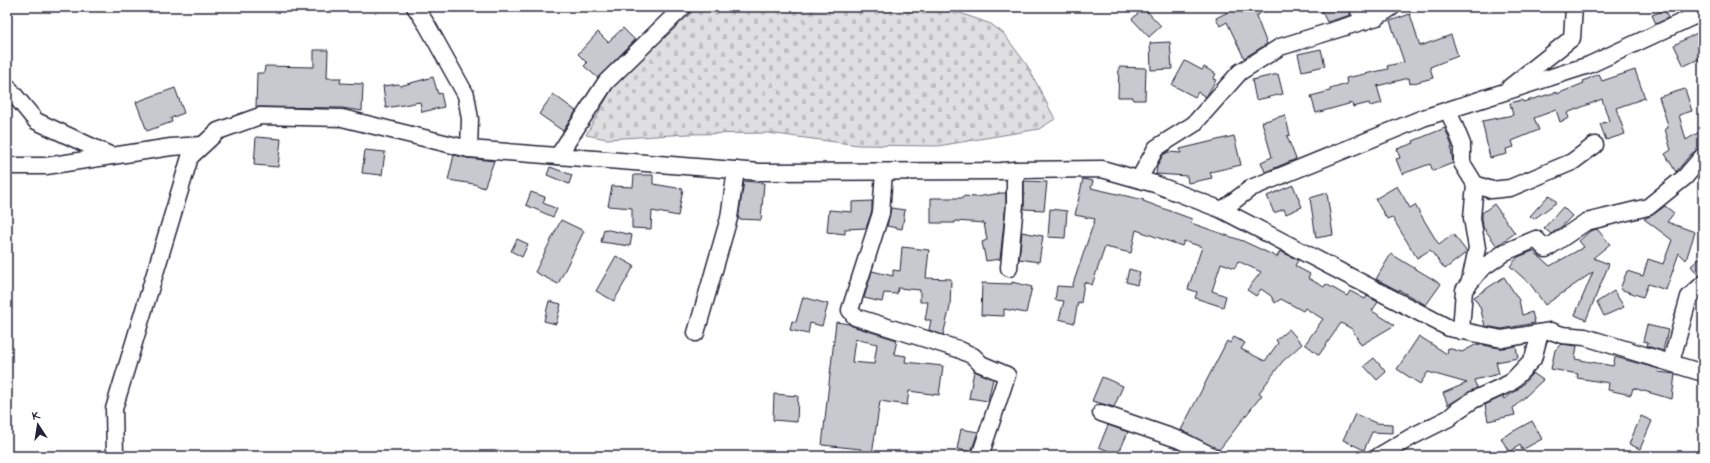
<svg xmlns="http://www.w3.org/2000/svg" width="1710" height="463" font-family="Mynerve,sans-serif">
	<style>
		.cemetery { fill: url(#cemetery-stones); stroke: #80808e }
		.building { fill: #c8c8cf; stroke: #22223b; fill-rule: evenodd }
		.lines { fill: none; stroke-linecap: round; stroke-linejoin: round }
		.minor-casing { stroke: #22223b; stroke-width: 19 }
		.minor { stroke: #fff; stroke-width: 16 }
	</style>
	<defs>
		<pattern id="cemetery-stones" width="16" height="16" patternUnits="userSpaceOnUse"><rect width="16" height="16" fill="#dfdfe2"/><path d="M2 7V4a2 2 0 0 1 4 0v3zM10 15v-3a2 2 0 0 1 4 0v3z" fill="#bfbfc3"/></pattern>
	</defs>
	<rect width="100%" height="100%" fill="#fff"/>
	<filter id="ink" filterUnits="userSpaceOnUse"><feTurbulence type="fractalNoise" baseFrequency=".025" numOctaves="2"/><feDisplacementMap in="SourceGraphic" scale="8" xChannelSelector="R" yChannelSelector="G"/><feConvolveMatrix kernelMatrix="1 2 1 2 8 2 1 2 1" color-interpolation-filters="sRGB"/></filter>
	<g filter="url(#ink)">
		<path class="cemetery" d="M698,7h245l48,17 12,9 24,32 28,54 -16,10 -101,17 -80,-1 -90,-12 -80,1 -81,5 -21,-4 31,-55z"/>
		<g class="building">
			<path d="M1238,7h32l-14,9 11,28 -23,14 -17,-36 -7,4 -4,-8z"/>
			<path d="M1328,7h20l3,8 -24,7 -6,-12z"/>
			<path d="M1144,8l17,18 -12,11 -17,-18z"/>
			<path d="M1665,10l3,8 -12,6 -4,-9z"/>
			<path d="M1410,14l10,32 31,-11 7,21 -28,11 3,11 -23,6 -1,-6 -32,8 5,17 -12,3 -1,-3 -16,4 -1,-4 -36,10 -5,-17 19,-5v-2l17,-5 -1,-6 42,-9 -1,-3 17,-4 -14,-41z"/>
			<path d="M623,28l12,12 -37,38 -14,-12 3,-3 -9,-9 20,-22 10,10z"/>
			<path d="M1697,33l6,11v13l-19,9 -10,-21z"/>
			<path d="M1170,42l2,27 -21,1 -1,-27z"/>
			<path d="M1321,49l4,17 -23,5 -4,-17z"/>
			<path d="M314,50h14l-1,28h14l-1,5 23,1 -1,27 -20,-3 -86,-1 1,-34h7l1,-7 49,1z"/>
			<path d="M1185,61l17,9 2,-3 12,7 -3,5 3,1 -10,17 -8,-5 -3,5 -23,-12z"/>
			<path d="M1119,67l27,1 -1,32h-12v-3h-15z"/>
			<path d="M1635,70l10,28 -29,10 9,26 -19,6 -6,-16 9,-3 -7,-22 -35,14 2,5 -9,4 -4,-12 -22,8 5,12 -27,11 2,6 -8,2 1,5 -17,4 -8,-37 31,-6 -3,-12 12,-3 1,2 34,-10v2l27,-11 -1,-2 16,-7 3,7z"/>
			<path d="M1278,74l5,20 -27,6 -4,-20z"/>
			<path d="M433,77l5,17 3,-1 3,14 -22,5 -2,-10 -34,6 -3,-22 16,-2 1,2z"/>
			<path d="M175,88l9,25 -13,5 1,4 -25,9 -11,-29z"/>
			<path d="M1685,89l7,22 -13,4 7,25 13,-8 4,6v8l-12,8 -15,18 -11,-18 6,-4 -6,-21 3,-1 -1,-6 -8,-25z"/>
			<path d="M553,94l23,17 -13,20 -24,-17z"/>
			<path d="M1285,115l5,20 -3,1 9,23 -31,13 -4,-10 11,-5 -10,-35z"/>
			<path d="M1445,128l7,18 -1,3 2,14 -20,8 -3,-7 -28,10 -6,-15 4,-1 -3,-9 17,-6 -1,-2z"/>
			<path d="M1234,136l7,29 -31,7 2,6 -24,5 -1,-7 -31,-2 1,-8 6,-11 5,-3 13,1 -1,-4z"/>
			<path d="M256,137l25,2 -3,28 -24,-2z"/>
			<path d="M365,150l20,2 -3,23 -20,-2z"/>
			<path d="M454,155l14,3 26,3 -10,27 -10,-4 -26,-4z"/>
			<path d="M550,167l22,8 -3,9 -22,-9z"/>
			<path d="M634,175h19v9l30,5 -5,27 -26,-5 -1,18 -19,-1v-20l-24,-2 4,-20 21,1z"/>
			<path d="M1083,179l10,2 -2,7 53,12 -1,1 49,18 -1,4 52,18 34,16 3,-6 18,9 -3,6 15,8 -2,4 16,9 2,-3 21,12 3,-5 15,8 2,-3 11,6 -6,9 23,14 -34,20 -9,-16 -11,-6 -22,32 -14,-11 18,-25 -18,-11 -2,3 -22,-12 -6,4 -4,-7 -10,-7 -5,7 -9,-6 14,-18 -23,-11 -3,7 -14,-5 -9,28 14,5 -3,11 -28,-9 2,-6 -9,-3 14,-42 -18,-6 -2,5 -46,-16 -5,23 -26,-6 -13,38 -8,-3 -3,21 -3,-1 -4,21 -15,-4 5,-18 -9,-1 2,-14 15,1 23,-68 -20,-4z"/>
			<path d="M744,181l20,2 -3,37 -23,-1z"/>
			<path d="M1024,181l23,1 -3,28 -20,-1z"/>
			<path d="M1293,185l9,22 -16,7 -2,-5 -10,4 -7,-17z"/>
			<path d="M1397,186l13,22 5,-3 24,40 14,-11 14,18 -22,17 -15,-19 -13,8 -25,-41 -5,2 -12,-20z"/>
			<path d="M531,192l14,5 -2,6 14,6 -4,8 -27,-12z"/>
			<path d="M1001,193h5v11l-6,55 -14,2 -4,-19 5,-2 -3,-17 -29,-2v2h-24v-25h32v-2l13,1z"/>
			<path d="M1327,193l6,42 -17,3 -6,-40z"/>
			<path d="M1549,195l8,7 -23,17 -4,-3z"/>
			<path d="M872,201v10l-6,17 -21,1v5l-18,-2 2,-22 23,2v-10z"/>
			<path d="M1494,204l21,29 -18,13 -14,-19 -1,-9v-5z"/>
			<path d="M1665,206l9,7 -7,9 28,10 -9,28 -7,-7 -13,37 -18,-6 -5,13 -23,-8 7,-18 16,5 5,-17 15,5 9,-24 -28,-21 10,-5z"/>
			<path d="M1563,207l9,9 -11,11 -10,7 -7,-6z"/>
			<path d="M891,208l14,2 -3,19 -15,-3z"/>
			<path d="M1050,209l17,2 -2,27 -17,-1z"/>
			<path d="M561,220l23,11 -26,53 -23,-12z"/>
			<path d="M604,229l28,6 -2,11 -29,-4z"/>
			<path d="M1597,229l13,15 -17,14 16,6 -23,56 -11,-5 18,-43 -48,33 -14,-20 -21,-19 8,-9 15,-6 17,15 34,-19 -5,-6 11,-10z"/>
			<path d="M1022,232l21,4 -4,26 -20,-3z"/>
			<path d="M517,239l11,5 -6,13 -11,-6z"/>
			<path d="M902,247l27,3 -3,28 25,1 -1,28 -7,28 -14,-5 2,-10h-6l3,-18h-8v-12l-22,-2 -1,6 -13,-1 -2,9 -18,-4 8,-27 21,5v-6l7,1z"/>
			<path d="M1391,254l50,30 -15,21 -27,-15v1l-23,-12z"/>
			<path d="M1703,255v20l-4,1 -8,-10z"/>
			<path d="M616,256l18,10 -20,35 -18,-10z"/>
			<path d="M1129,269l11,3 -3,13 -11,-3z"/>
			<path d="M1504,277l15,23 3,15 10,-3 3,11 -33,6 -17,-3 -5,-19 -6,-10z"/>
			<path d="M1012,282l20,5 -6,26 -22,-4v7l-23,-1 1,-32 30,1z"/>
			<path d="M1614,291l10,16 -20,9 -7,-14z"/>
			<path d="M803,297l25,7 -6,22 -12,-3 -2,11 -18,-4 2,-9 4,1z"/>
			<path d="M549,301l12,3 -5,20 -12,-3z"/>
			<path d="M836,322l13,2 3,2 45,14 -3,14 12,2 -1,6 38,4 -4,29 -30,-4 -2,14 -27,-4 -8,54 -12,-2 1,-4 -39,-4zM855,339l22,5 -3,20 -22,-2z"/>
			<path d="M1647,325l21,5 -5,21 -16,-5 1,-4 -5,-1z"/>
			<path d="M1289,329l13,15 -20,18 -23,31 3,2 -43,55 -38,-20 46,-89 3,2 4,-6 11,6 -4,6 24,12 13,-18 -2,-3z"/>
			<path d="M1419,336l28,18 1,-6 14,4 15,-8 23,4 16,-2 2,12 -22,4 3,12 -25,6 3,8 -29,17 -5,-12 24,-10 -39,-11 -8,12 -23,-15z"/>
			<path d="M1561,344l16,2 -2,13 38,7 2,-9 44,12 -1,3 17,2 -3,25 -39,-11 -2,7 -23,-5 1,-7 -32,-5 1,-4 -27,-5 4,-19z"/>
			<path d="M1374,358l12,14 -9,8 -13,-14z"/>
			<path d="M974,371l19,8 -5,22 -19,-3z"/>
			<path d="M1533,373l10,7 -30,28 2,7 -27,6 -3,-16 18,-9 1,3 13,-9z"/>
			<path d="M1102,377l21,9 -9,21 -22,-6z"/>
			<path d="M774,394l24,2 -1,26 -24,-2z"/>
			<path d="M1355,414l21,9 16,1v9l-20,-1 -8,18 -21,-10z"/>
			<path d="M1641,416l11,5 -12,28 -11,-5z"/>
			<path d="M1532,421l10,18 -20,11 -2,-5 -11,7 -8,-14z"/>
			<path d="M1108,425l20,7 -10,23 -19,-8z"/>
			<path d="M961,429l17,3 -7,20 -14,-3z"/>
		</g>
		<g class="lines">
			<defs>
				<g id="minor">
					<path d="M415,7l12,18 39,70 4,24 -1,30"/>
					<path d="M1357,7l8,14"/>
					<path d="M7,86l29,35 76,35"/>
					<path d="M1510,87l62,-49 2,-31"/>
					<path d="M1448,110l14,34v19l13,21 16,6 19,-2 62,-26 23,-17"/>
					<path d="M558,156l48,-74 77,-75"/>
					<path d="M7,166h39l125,-19 31,-2"/>
					<path d="M884,172l-3,41 -31,97 5,7 10,3 93,29 15,7 8,8 26,11 -27,81"/>
					<path d="M1139,179l17,-31 38,-24 46,-52 40,-25 97,-30 15,-10"/>
					<path d="M1222,210l29,-22 172,-70 166,-53 114,-53"/>
					<path d="M1009,268l6,-64v-34"/>
					<path d="M1470,281l7,-33 -5,-30 3,-34"/>
					<path d="M1461,331l3,-41 17,-21 24,-17 31,-13 10,10 40,-27 62,-15 37,-30 18,-21"/>
					<path d="M696,333l33,-115 7,-48"/>
					<path d="M1671,362l18,-65 14,-13"/>
					<path d="M1101,413l79,27 32,16"/>
					<path d="M115,456l-1,-47 76,-252 28,-26 42,-15 82,2 127,31 291,23 241,-1 14,-1 87,-1 53,15 67,26 227,118 53,11 49,-8 11,4 23,2 118,36"/>
					<path d="M1379,456l34,-20 36,-18 9,-8 15,-10 37,-17 23,-24 7,-26"/>
				</g>
			</defs>
			<use href="#minor" class="minor-casing"/>
			<use href="#minor" class="minor"/>
		</g>
	</g>
	<rect width="1710" height="463" fill="none" stroke="#fff" stroke-width="24"/>
	<rect x="12" y="12" width="1686" height="439" fill="none" stroke="#22223b" stroke-width="1.5" filter="url(#ink)"/>
	<g transform="translate(38 425) rotate(348)" stroke="#ffffff" stroke-width="3" paint-order="stroke">
	<path d="M0-3L7 15L0 10L-7 15Z" fill="#22223b"/>
	<text y="-6" font-size="11" font-weight="bold" text-anchor="middle" fill="#22223b">K</text>
	</g>
</svg>
